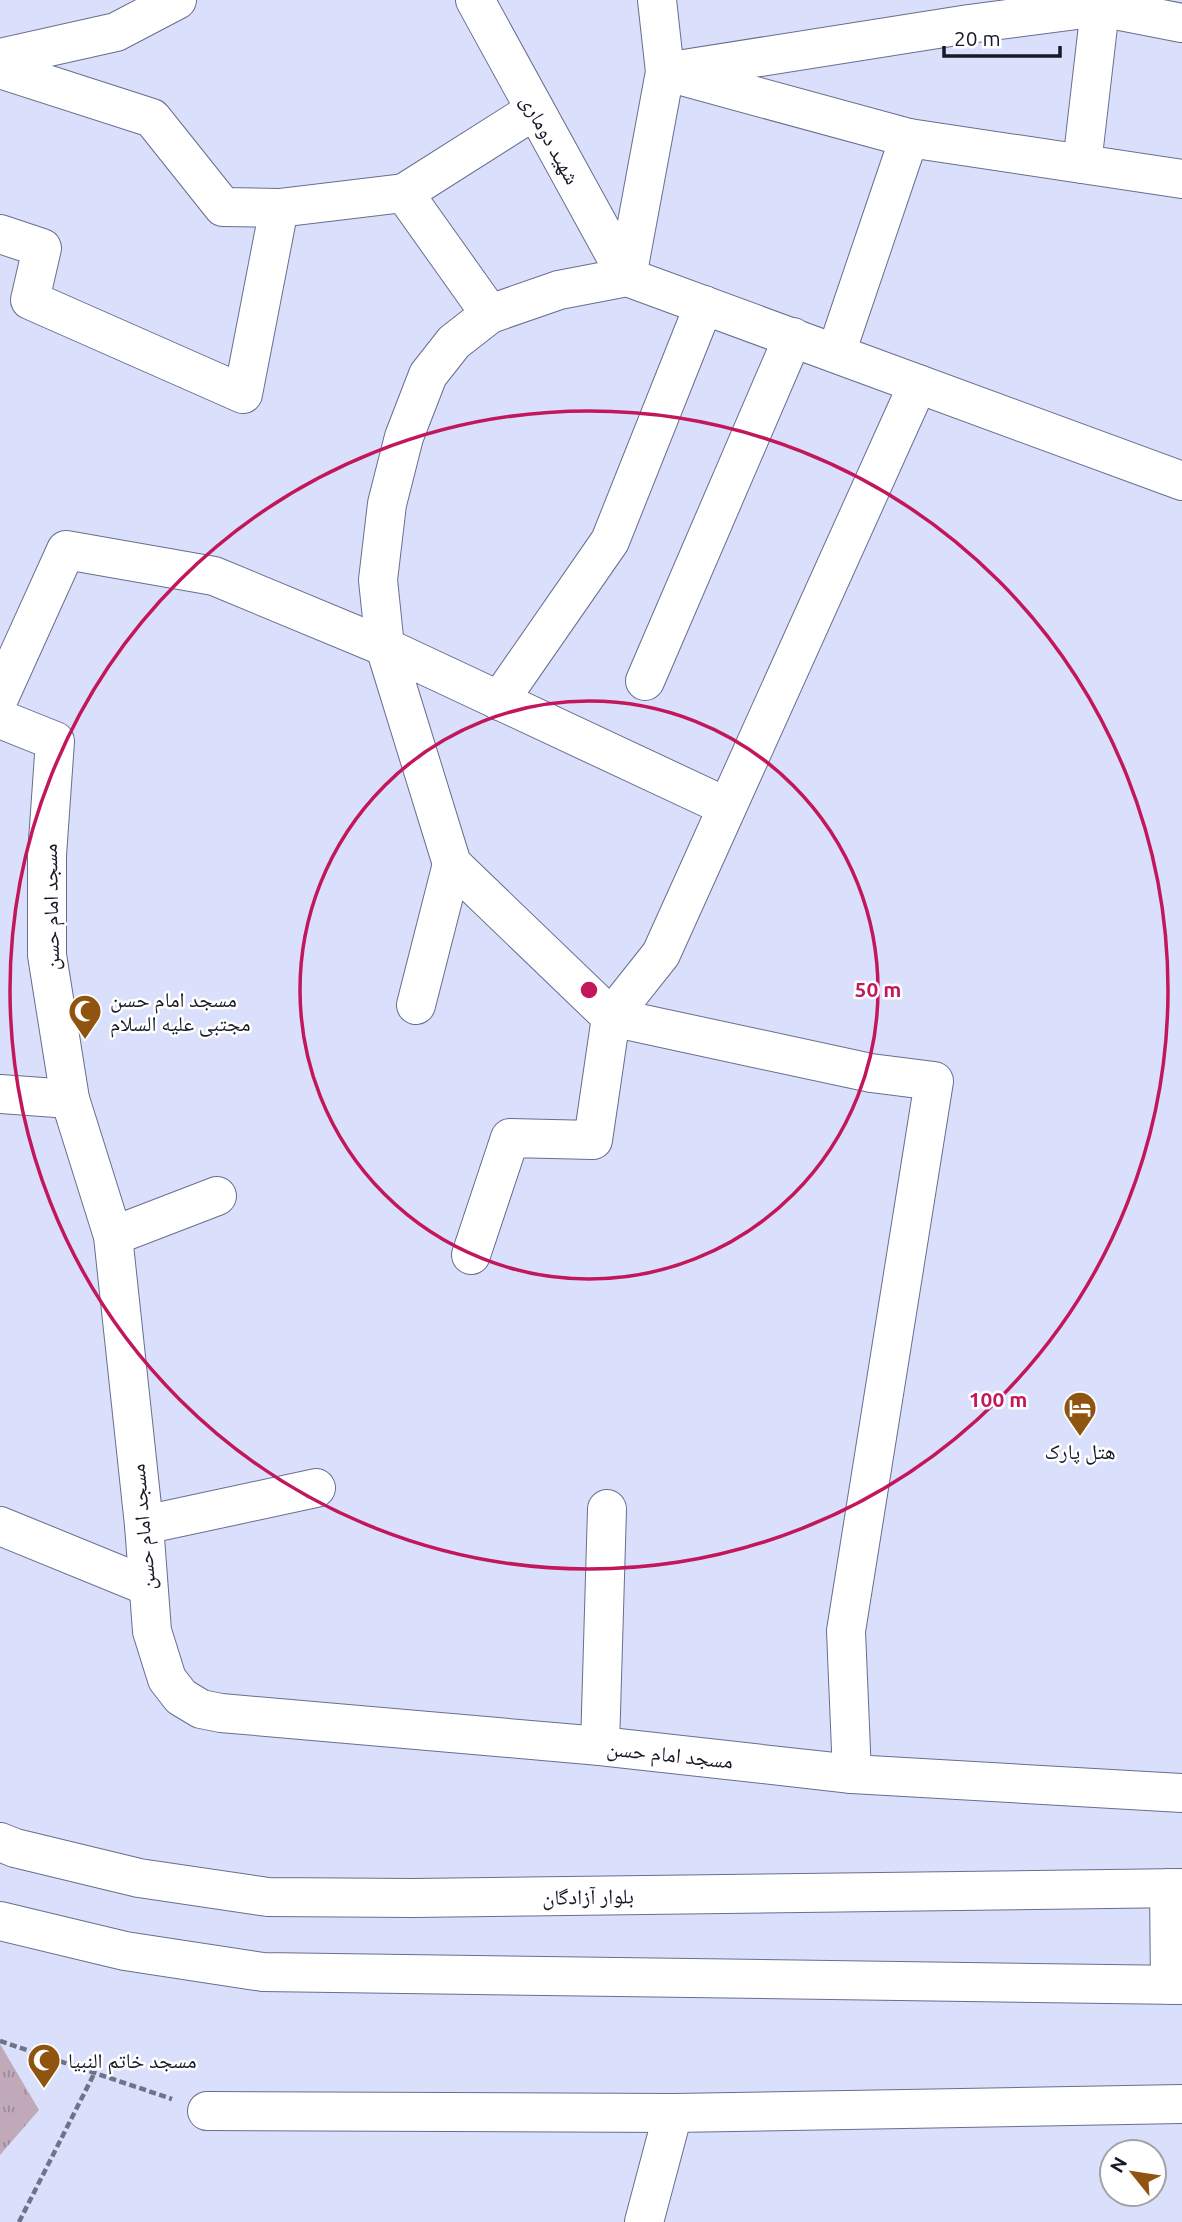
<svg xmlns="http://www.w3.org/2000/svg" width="1182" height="2222" font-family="Ubuntu,'Noto Naskh Arabic',sans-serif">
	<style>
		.park { fill: url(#park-tufts) }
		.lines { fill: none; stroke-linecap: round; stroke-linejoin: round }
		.minor-casing { stroke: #686e8e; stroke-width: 40 }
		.major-casing { stroke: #686e8e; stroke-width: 40 }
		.path { stroke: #6f7387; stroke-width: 4.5; stroke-dasharray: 7 3.5; stroke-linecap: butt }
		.minor { stroke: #fff; stroke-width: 38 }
		.major { stroke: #fff; stroke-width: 38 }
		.ring { fill: none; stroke: #c2185b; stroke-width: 3.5 }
		.labels { text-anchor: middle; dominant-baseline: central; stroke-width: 5; stroke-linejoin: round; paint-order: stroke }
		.street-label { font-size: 21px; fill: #171926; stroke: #fff }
		.poi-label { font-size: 21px; fill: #171926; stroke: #fff; text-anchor: start }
		.centre { fill: #c2185b; stroke: #fff; stroke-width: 3.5 }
		.ring-label { font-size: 21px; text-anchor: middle; font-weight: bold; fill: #c2185b; stroke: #fff; stroke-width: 5; stroke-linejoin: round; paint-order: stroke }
	</style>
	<defs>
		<pattern id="park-tufts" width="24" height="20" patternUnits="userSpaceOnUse" patternTransform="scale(1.75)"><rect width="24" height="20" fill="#c0aaba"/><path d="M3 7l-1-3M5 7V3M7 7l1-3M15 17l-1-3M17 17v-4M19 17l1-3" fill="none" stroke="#9b8a97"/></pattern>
	</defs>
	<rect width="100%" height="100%" fill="#dadffc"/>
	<path class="park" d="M0,2044l39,66 -39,45z"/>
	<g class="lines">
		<defs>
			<g id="minor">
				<path d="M475,0l152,277"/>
				<path d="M0,58l116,-26 61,-32"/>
				<path d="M0,69l152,49 71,89 56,1 125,-15"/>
				<path d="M665,72l304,-48 131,-17 82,16"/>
				<path d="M678,75l231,63"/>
				<path d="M1082,164l19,-164"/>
				<path d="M0,234l42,14 -12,52 213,94 36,-186"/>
				<path d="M627,277l38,-205 -8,-72"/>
				<path d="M490,314l-86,-121 131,-83"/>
				<path d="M836,353l73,-215 273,41"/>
				<path d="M1182,481l-555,-204 -68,13 -69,24 -36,28 -26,33 -24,62 -17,67 -9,76 7,67 67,217 159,153 260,56 63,8 -88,550 6,143 330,19"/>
				<path d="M645,681l148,-344"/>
				<path d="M0,696l66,-146 148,26 171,71 342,160"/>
				<path d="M499,701l111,-160 94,-236"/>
				<path d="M0,719l55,22 -8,114v100l23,144 43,137 31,289 8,106 15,48 14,18 20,12 20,4 379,33 252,28"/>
				<path d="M416,1005l36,-141"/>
				<path d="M0,1094l70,5"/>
				<path d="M113,1236l104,-40"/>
				<path d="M471,1255l39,-117 83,2 18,-123 50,-63 257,-570"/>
				<path d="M144,1525l172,-37"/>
				<path d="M0,1526l147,60"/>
				<path d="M600,1746l7,-237"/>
				<path d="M207,2111l466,2 509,-9"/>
				<path d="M644,2222l29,-109"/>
			</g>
			<g id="major">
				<path d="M0,1842l15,6 124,30 129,19 145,1 769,-10"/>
				<path d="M1169,1888l1,97"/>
				<path d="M0,1921l125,30 138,21 919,13"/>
			</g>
		</defs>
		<use href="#minor" class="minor-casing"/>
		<use href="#major" class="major-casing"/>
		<g class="path">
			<path d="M0,2041l172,58"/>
			<path d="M19,2222l76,-150"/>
		</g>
		<use href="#minor" class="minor"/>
		<use href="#major" class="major"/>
	</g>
	<g class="ring">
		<circle cx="589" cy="990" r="289"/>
		<circle cx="589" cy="990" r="579"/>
	</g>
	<defs>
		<symbol id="mosque-pin" viewBox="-11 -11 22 30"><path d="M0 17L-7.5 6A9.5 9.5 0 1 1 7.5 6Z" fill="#8f5510" stroke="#fff"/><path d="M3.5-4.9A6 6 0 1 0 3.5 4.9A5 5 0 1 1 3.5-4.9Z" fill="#fff"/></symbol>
		<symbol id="hotel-pin" viewBox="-11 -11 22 30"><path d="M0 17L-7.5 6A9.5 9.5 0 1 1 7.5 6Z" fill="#8f5510" stroke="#fff"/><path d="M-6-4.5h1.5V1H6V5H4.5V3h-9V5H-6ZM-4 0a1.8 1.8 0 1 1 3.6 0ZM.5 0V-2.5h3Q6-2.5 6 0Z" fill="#fff"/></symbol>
	</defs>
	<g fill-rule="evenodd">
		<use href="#mosque-pin" x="66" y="992" width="38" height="52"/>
		<use href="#hotel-pin" x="1061" y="1389" width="38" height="52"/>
		<use href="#mosque-pin" x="25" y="2041" width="38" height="52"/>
	</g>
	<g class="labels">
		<g class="street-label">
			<text transform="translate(551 139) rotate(61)">شهید دوماری</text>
			<text transform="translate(50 907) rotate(-91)">مسجد امام حسن</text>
			<text transform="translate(142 1527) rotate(-95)">مسجد امام حسن</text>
			<text transform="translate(670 1754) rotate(6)">مسجد امام حسن</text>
			<text transform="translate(588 1896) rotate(-1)">بلوار آزادگان</text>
		</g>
		<g class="poi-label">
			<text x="110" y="999">مسجد امام حسن<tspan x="110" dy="24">مجتبی علیه السلام</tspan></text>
			<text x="1080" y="1451" text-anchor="middle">هتل پارک</text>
			<text x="68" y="2060">مسجد خاتم النبیا</text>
		</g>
	</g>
	<circle cx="589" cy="990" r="10" class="centre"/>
	<g class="ring-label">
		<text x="878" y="997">50 m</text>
		<text x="998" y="1407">100 m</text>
	</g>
	<g transform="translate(1133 2173) rotate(300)"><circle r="33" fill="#ffffff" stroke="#a2a3a8" stroke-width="2"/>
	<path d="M0-5L12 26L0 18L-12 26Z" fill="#8f5510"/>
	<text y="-10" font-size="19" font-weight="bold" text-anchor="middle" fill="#171926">N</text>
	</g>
	<path d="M944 46v10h116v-10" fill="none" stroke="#171926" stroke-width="3.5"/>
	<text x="954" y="46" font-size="21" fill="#171926" stroke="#ffffff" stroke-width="5" paint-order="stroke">20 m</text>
</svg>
